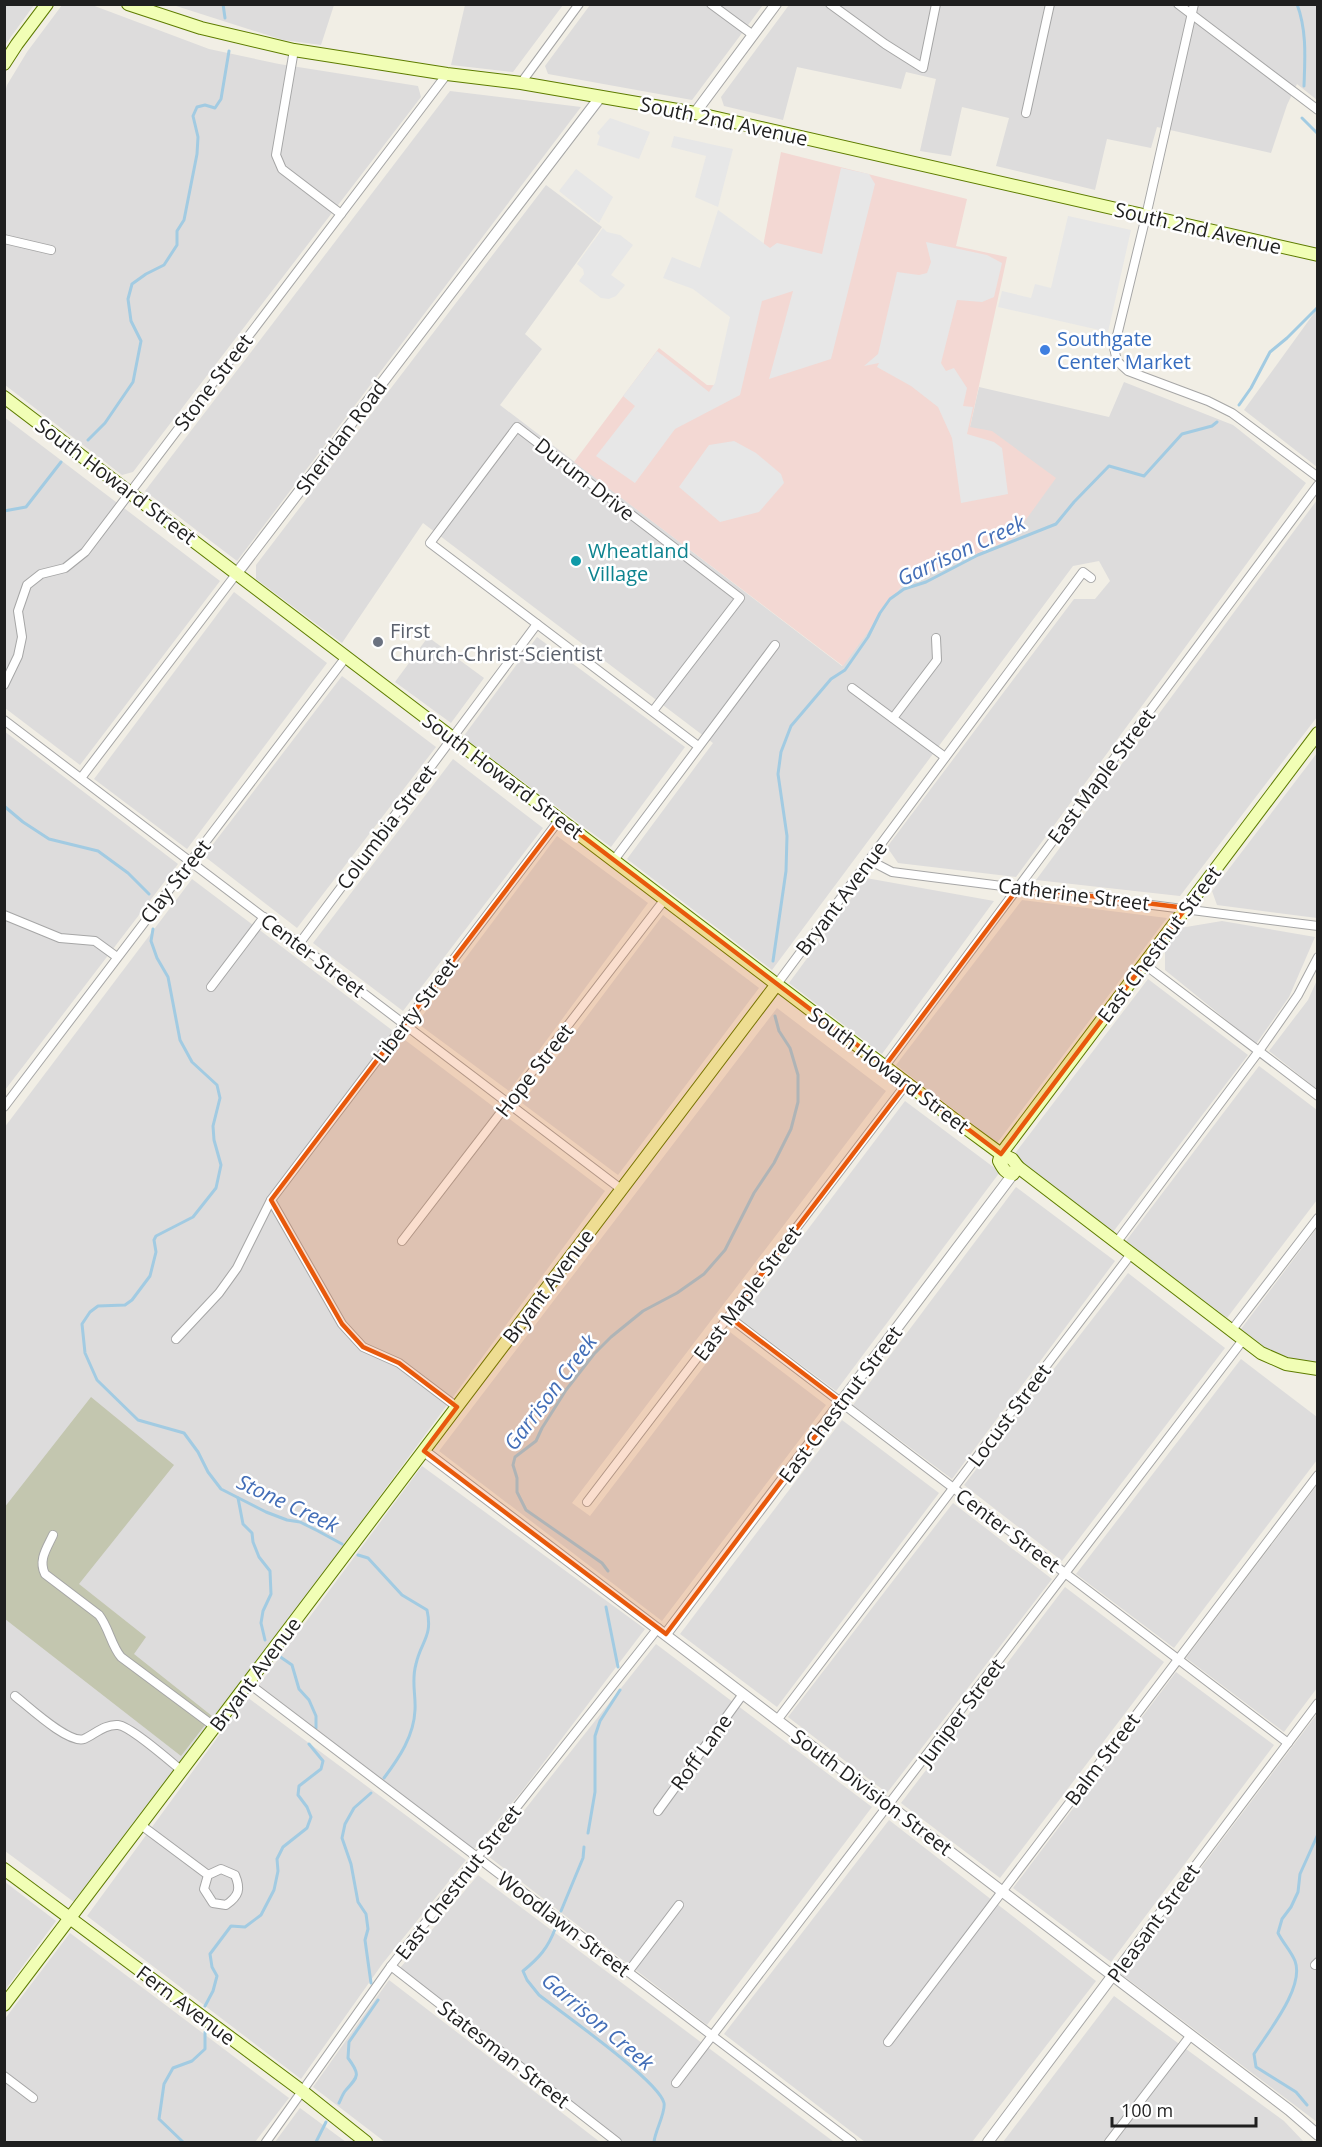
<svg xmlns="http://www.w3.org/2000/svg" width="1322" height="2147" font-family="'Open Sans',sans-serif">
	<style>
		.residential { fill: #dddcdc }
		.commercial { fill: #f3d8d3 }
		.construction { fill: #c3c6af }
		.parking { fill: #e7e7e7 }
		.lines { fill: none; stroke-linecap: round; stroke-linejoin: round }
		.stream { stroke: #a2cbe2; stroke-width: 3 }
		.minor-casing { stroke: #a6a6a6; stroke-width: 10 }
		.tertiary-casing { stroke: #a6a6a6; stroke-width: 12 }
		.secondary-casing { stroke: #5e7c00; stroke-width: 14 }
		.minor { stroke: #fff; stroke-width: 8 }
		.tertiary { stroke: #fff; stroke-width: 10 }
		.secondary { stroke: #f1feb5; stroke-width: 12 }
		.marked { fill: #e8590c; fill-opacity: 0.2; stroke: #e8590c; stroke-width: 4.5; stroke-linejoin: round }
		.shop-dot { fill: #3f7fe0; stroke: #fff; stroke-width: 2 }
		.culture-dot { fill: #0f9aa8; stroke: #fff; stroke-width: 2 }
		.worship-dot { fill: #6b7280; stroke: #fff; stroke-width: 2 }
		.labels { text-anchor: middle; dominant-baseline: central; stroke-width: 5; stroke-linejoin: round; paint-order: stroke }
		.street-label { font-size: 20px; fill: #1f1f1f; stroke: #fff }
		.shop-label { font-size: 20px; fill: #366cbe; stroke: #fff; text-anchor: start }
		.culture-label { font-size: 20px; fill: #0d838f; stroke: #fff; text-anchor: start }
		.worship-label { font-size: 20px; fill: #5b616d; stroke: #fff; text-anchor: start }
		.water-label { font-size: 21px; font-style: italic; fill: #436eb7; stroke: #fff }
	</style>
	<rect width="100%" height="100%" fill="#f1eee5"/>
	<g class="residential">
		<path d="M5,4l29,1 -29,40 -1,-40z"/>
		<path d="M62,5h30l117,44 70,15 139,22 3,11 -288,375 -11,3 -117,-90v-292l2,-8 20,-33z"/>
		<path d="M173,5h161l-13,40 -38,-5z"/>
		<path d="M465,5v-1l98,1 -50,67 -62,-7z"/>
		<path d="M590,5h173l-71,95 -144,-26 -3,-8z"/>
		<path d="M789,5h528v95l-20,-16 -10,21 -16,48 -114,-26 -6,21 -44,-9 -12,51 -99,-24 13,-48 -47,-11 -11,49 -31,-5 16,-72 -30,-7 -5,17 -104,-22 -14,53 -59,-14 -3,-9z"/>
		<path d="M450,91l131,16 -344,454 -92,-70z"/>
		<path d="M546,185l56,42 -77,107 17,15 -42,56 342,261 61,-82 109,-45 -42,-112 9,-40 130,30 15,-35 109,43 73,58 -290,394 -118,-14 -11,-16 187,-248h21l15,-18 -11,-20 -26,5 -301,404 -145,-111 86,-116 -290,-220 -81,120 -86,-64v-14z"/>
		<path d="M1317,309v158l-73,-57z"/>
		<path d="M4,417l216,164 -140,184 -75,-57z"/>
		<path d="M1317,500v217l-137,179 -144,-16z"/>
		<path d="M234,592l93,71 -140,186 -93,-70z"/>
		<path d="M428,637l56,41 -33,45 -56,-41z"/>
		<path d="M537,637l148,110 -74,100 -148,-110z"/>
		<path d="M342,676l94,71 -139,181 -93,-72z"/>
		<path d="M4,731l174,133 -173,226h-1z"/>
		<path d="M1317,753v165l-100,-13 -5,-14z"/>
		<path d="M453,759l90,69 -140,183 -90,-68z"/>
		<path d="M557,836l91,67 -139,188 -92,-68z"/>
		<path d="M866,878l128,23 -112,153 -93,-71z"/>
		<path d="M192,879l413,312 -527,714 -73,-54 -1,-723z"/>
		<path d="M1022,900l145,18 -170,225 -101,-78z"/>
		<path d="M663,915l96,73 -141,187 -96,-72z"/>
		<path d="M1222,921l93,16 -26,60 -33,47 -91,-74v-20l15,-22z"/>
		<path d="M1148,979l100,76 -135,177 -100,-76z"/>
		<path d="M1317,980v109l-48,-38 39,-51z"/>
		<path d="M777,1008l109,83 -314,412 18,13 140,-184 96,73 -164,216 -223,-170z"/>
		<path d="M1259,1066l58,44v90l-90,118 -101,-77z"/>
		<path d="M905,1101l95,71 -164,219 -96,-72z"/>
		<path d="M1016,1187l99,74 -163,218 -99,-74z"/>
		<path d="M1317,1228v135l-16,-2 -30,-9 -30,-23z"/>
		<path d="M1128,1273l97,75 -163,213 -98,-76z"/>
		<path d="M1241,1359l76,58v43l-143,188 -98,-74z"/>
		<path d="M842,1420l97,73 -162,214 -97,-73z"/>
		<path d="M422,1466l223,163 -123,162 -49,59 -214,-165z"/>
		<path d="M1317,1485v203l-33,44 -98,-74z"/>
		<path d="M953,1503l99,76 -165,214 -99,-76z"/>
		<path d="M1065,1587l99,75 -164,216 -99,-75z"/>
		<path d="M656,1644l216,163 -165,218 -219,-169z"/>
		<path d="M1176,1672l98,73 -163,217 -98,-74z"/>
		<path d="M247,1697l219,163 -83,103 -82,116 -214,-163z"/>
		<path d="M1317,1714v408l-196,-148z"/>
		<path d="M889,1820l207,161 -124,161h-107l-141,-108z"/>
		<path d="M478,1875l356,267h-213l-206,-159 -15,-15z"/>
		<path d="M5,1882l51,39 -51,69z"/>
		<path d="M70,1933l219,165 -34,44h-250l-1,-122z"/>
		<path d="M389,1980l211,162h-215l-72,-55z"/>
		<path d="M1114,1996l170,125 20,21h-301z"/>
		<path d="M300,2108l46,34h-71z"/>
	</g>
	<path class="commercial" d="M781,152l186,47 -11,47 51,11 -37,170 22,4 64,47 -44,61 -109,45 -60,82 -269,-204 85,-114 48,37 29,1 20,-79 8,-66z"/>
	<path class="construction" d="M91,1397l83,68 -95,119 67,53 -12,17 78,62 -31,40 -176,-137 -1,-111z"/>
	<g class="parking">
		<path d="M610,118l40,14 -11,27 -42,-14 3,-9 -3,-3z"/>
		<path d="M674,136l59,13 -15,58 -23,-10 11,-41 -35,-9z"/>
		<path d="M841,168l28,6 6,10 -44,175 -62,20 24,-88 -31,10 -22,94 -65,34 -40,54 -39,-27 39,-50 -12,-10 34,-45 52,41 6,-9 15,-66 -37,-28 -30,-11 9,-21 28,11 18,-58 52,38 7,-5 45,11z"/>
		<path d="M576,169l37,28 -14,26 -40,-32z"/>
		<path d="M1068,216l63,14 -23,102 -110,-25 4,-16 29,7 4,-14 16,4z"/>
		<path d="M603,228l4,4 13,3 13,10 -22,30 14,10 -9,11 -7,3 -8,-1 -22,-17 5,-7 -1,-5 -6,-5z"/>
		<path d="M926,242l61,13 15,8 -8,34 -12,5 -25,-2 -16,63 5,8 8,-3 13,20 -4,18 10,1 -6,27 27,8 8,6 6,46 -47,9 -9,-65 -14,-31 -27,-21 -34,-19 2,-4 -15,3 14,-12 19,-82 22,3 8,-2 4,-11z"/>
		<path d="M734,441l22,12 25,21 3,9 -25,29 -39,10 -41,-35 30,-42z"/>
	</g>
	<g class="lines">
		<g class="stream">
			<path d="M223,4l2,14"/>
			<path d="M1297,4c10,27 8,54 7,82"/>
			<path d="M1302,118l16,16"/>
			<path d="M1239,405l12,-17 19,-36 17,-14 31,-31"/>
			<path d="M88,440l17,-17 28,-41 8,-41 -10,-20 -3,-22 4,-15 14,-10 18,-9 13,-20v-14l7,-11 13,-66 1,-17 -5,-21 4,-9 8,-2 10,3 6,-9 8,-48"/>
			<path d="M4,511l22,-4 35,-45"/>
			<path d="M4,806l19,16 26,17 49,12 30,22 21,21"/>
			<path d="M153,929l-2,12 6,17 11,19 12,63 12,22 25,23 3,13 -7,28 1,14 7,25 -5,23 -23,29 -37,19 -2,4 2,12 -6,24 -18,24 -7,5 -27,1 -8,6 -8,12 3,29 12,27 41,40 46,13 14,19 10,20 13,17 45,23 21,8 13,2 18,9 24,13"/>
			<path d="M773,961l13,-90 1,-35 -9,-62 3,-22 10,-26 40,-47 14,-9 23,-33 12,-24 10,-14 14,-10 22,-7 52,-27 78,-31 18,-22 35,-36 35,10 38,-42 30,-8 5,-4"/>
			<path d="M238,1498l5,26 9,9 1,9 6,15 11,14 1,23 -8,17 -2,12 4,17"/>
			<path d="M358,1555l10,3 34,37 25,15c6,27 -6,31 -11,54 -5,17 0,30 -1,46 -1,26 -16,48 -31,68"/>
			<path d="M608,1571l-6,-8 -76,-53 -9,-18v-14l-4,-13 2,-8 21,-16 6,-13 24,-38 28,-36 17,-17 32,-26 34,-18 27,-19 21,-24 29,-57 20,-30 17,-34 7,-27v-27l-8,-27 -11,-17 -4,-15"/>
			<path d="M606,1607l12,60"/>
			<path d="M279,1656l13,9 7,24 10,11 7,16v12"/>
			<path d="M371,1793l-17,15 -9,16 -3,14 9,26 7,38 8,12 2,15 -3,11 6,43"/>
			<path d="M588,1833l7,-41v-56l5,-15 20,-31"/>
			<path d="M561,1911l22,-53 1,-11"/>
			<path d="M555,1929c-7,19 -16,29 -32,42l4,9 12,15c23,18 120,86 125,108 2,9 -9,28 -10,39"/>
			<path d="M205,2006l8,-15 4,-15 -5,-9 -2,-13 21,-28 14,1 16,-12 13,-25 4,-19 -1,-12 6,-12 24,-19 4,-11 -4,-10 -9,-12 1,-9 22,-17 2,-8 -14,-17"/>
			<path d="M339,2103c2,-4 4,-10 7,-13 13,-14 14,-16 2,-32l1,-16 29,-42"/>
			<path d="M1307,2105l-11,-13 -40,-25 -2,-13c14,-22 51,-67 41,-93 -4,-10 -12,-18 -17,-28l4,-14 9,-12 7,-15 2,-18 18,-40"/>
			<path d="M183,2142l-24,-23 5,-35 9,-16 19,-7 13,-12v-17"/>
			<path d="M316,2142l10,-20"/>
		</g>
		<defs>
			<g id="minor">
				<path d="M711,4l42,31"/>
				<path d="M830,4l55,40 38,24 13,-64"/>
				<path d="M1178,4l140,106"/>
				<path d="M1194,4l-48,212 -32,132 3,13 11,10 80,30 24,12 86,64"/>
				<path d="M294,50l-18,105 6,14 59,45"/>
				<path d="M521,83l58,-79"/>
				<path d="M1026,113l24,-109"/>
				<path d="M4,239l47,11"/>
				<path d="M4,685l14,-29 4,-19 -4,-26 9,-26 14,-11 24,-6 20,-16 362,-478"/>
				<path d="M852,688l93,69"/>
				<path d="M653,711l87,-113 -223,-171 -87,116 268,203"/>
				<path d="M893,718l44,-58 -1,-22"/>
				<path d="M4,720l617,469"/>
				<path d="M81,778l156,-205"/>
				<path d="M614,860l161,-215"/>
				<path d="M869,860l23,12 426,54"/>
				<path d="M4,915l56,23 35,3 22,16"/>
				<path d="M299,944l238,-320"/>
				<path d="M1144,964l174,132"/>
				<path d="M777,984l306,-412 8,6"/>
				<path d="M211,987l53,-70"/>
				<path d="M885,1066l433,-581"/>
				<path d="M4,1107l342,-450"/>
				<path d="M271,1200l71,124 21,23 36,16 58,44"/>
				<path d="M402,1241l263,-342"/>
				<path d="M1116,1243l143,-192 39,-56 20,-38"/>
				<path d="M729,1317l559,426"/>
				<path d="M1231,1331l87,-113"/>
				<path d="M176,1339l43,-46 18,-25 34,-68 289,-381"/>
				<path d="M587,1502l320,-419"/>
				<path d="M53,1535c-6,13 -15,25 -8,39l54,41c10,13 12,30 22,42l94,70"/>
				<path d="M248,1683l604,459"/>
				<path d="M15,1696c13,10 53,48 69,43 11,-5 21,-15 34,-14 12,1 52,36 64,46"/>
				<path d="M778,1719l353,-465"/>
				<path d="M658,1811l85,-117"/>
				<path d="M141,1825l67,50 -4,14 9,14 13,2c13,-9 15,-16 9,-30l-14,-6 -13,6"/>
				<path d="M1315,1965l3,-3"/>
				<path d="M391,1966l226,176"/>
				<path d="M628,1972l51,-67"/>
				<path d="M1113,1975l205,-272"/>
				<path d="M888,2042l430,-567"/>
				<path d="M4,2076l29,22"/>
				<path d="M676,2083l567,-743"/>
				<path d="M266,2142l125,-176 267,-338"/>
				<path d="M1109,2142l82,-107"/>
			</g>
			<g id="tertiary">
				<path d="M695,113l81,-109"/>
				<path d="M237,573l364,-477"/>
				<path d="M424,1451l865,659 29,25"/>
				<path d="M666,1634l347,-460"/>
				<path d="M988,2142l125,-167"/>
			</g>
			<g id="secondary">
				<path d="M128,4l73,24 93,22 153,24 74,9 174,30 623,142"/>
				<path d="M4,64l13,-20 30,-40"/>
				<path d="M4,397l959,729 38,28 11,5 6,8 -5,7c-8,-1 -10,-6 -14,-13l2,-7"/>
				<path d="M1001,1154l317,-421"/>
				<path d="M1018,1167l243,186 25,11 32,5"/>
				<path d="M4,1869l298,222 64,51"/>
				<path d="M4,2005l773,-1021"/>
			</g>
		</defs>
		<use href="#minor" class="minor-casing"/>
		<use href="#tertiary" class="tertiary-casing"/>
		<use href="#secondary" class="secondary-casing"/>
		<use href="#minor" class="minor"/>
		<use href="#tertiary" class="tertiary"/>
		<use href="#secondary" class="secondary"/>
	</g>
	<path class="marked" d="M560,819l325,247 134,-179 167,21 -185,246 -94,-71 -178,234 112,85 -175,232 -242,-183 33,-44 -58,-44 -36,-16 -21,-23 -71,-124z"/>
	<circle class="shop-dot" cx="1045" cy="350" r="6"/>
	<circle class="culture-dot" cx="576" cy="561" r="6"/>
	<circle class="worship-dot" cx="378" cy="642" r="6"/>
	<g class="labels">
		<g class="street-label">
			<text transform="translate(724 121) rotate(12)">South 2nd Avenue</text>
			<text transform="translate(1198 228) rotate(13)">South 2nd Avenue</text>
			<text transform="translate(213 382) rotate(-53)">Stone Street</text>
			<text transform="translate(341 437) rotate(-53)">Sheridan Road</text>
			<text transform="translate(585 479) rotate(38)">Durum Drive</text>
			<text transform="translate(116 481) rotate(37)">South Howard Street</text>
			<text transform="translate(503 776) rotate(37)">South Howard Street</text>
			<text transform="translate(1101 776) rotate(-53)">East Maple Street</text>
			<text transform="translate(386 827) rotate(-53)">Columbia Street</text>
			<text transform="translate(175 881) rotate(-52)">Clay Street</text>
			<text transform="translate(1074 894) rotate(7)">Catherine Street</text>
			<text transform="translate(841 898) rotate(-53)">Bryant Avenue</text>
			<text transform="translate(1159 944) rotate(-53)">East Chestnut Street</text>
			<text transform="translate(313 955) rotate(37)">Center Street</text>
			<text transform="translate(415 1010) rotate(-53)">Liberty Street</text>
			<text transform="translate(534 1070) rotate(-52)">Hope Street</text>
			<text transform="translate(889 1070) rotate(37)">South Howard Street</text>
			<text transform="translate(548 1286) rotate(-53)">Bryant Avenue</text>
			<text transform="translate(747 1293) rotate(-53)">East Maple Street</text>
			<text transform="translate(840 1404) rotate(-53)">East Chestnut Street</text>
			<text transform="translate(1009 1415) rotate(-53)">Locust Street</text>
			<text transform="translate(1008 1530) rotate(37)">Center Street</text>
			<text transform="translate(255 1674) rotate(-53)">Bryant Avenue</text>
			<text transform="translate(961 1712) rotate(-53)">Juniper Street</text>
			<text transform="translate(701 1752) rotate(-54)">Roff Lane</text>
			<text transform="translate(1102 1759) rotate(-53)">Balm Street</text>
			<text transform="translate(872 1792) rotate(37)">South Division Street</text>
			<text transform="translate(458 1882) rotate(-52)">East Chestnut Street</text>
			<text transform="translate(1153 1923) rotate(-54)">Pleasant Street</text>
			<text transform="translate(564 1924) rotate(37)">Woodlawn Street</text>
			<text transform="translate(186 2005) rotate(37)">Fern Avenue</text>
			<text transform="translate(504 2054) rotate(38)">Statesman Street</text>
		</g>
		<g class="shop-label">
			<text x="1057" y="338">Southgate<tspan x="1057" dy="23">Center Market</tspan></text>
		</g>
		<g class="culture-label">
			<text x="588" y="550">Wheatland<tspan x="588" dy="23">Village</tspan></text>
		</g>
		<g class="worship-label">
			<text x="390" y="630">First<tspan x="390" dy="23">Church-Christ-Scientist</tspan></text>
		</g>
		<g class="water-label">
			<text transform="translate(961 550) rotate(-25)">Garrison Creek</text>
			<text transform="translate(550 1392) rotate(-53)">Garrison Creek</text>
			<text transform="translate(288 1503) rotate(25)">Stone Creek</text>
			<text transform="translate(598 2021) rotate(40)">Garrison Creek</text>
		</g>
	</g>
	<rect width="1322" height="2147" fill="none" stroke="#1f1f1f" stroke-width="12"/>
	<path d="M1112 2117v9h144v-9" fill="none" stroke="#1f1f1f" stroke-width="3"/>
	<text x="1121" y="2117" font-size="18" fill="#1f1f1f" stroke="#ffffff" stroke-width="4.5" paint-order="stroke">100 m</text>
</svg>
